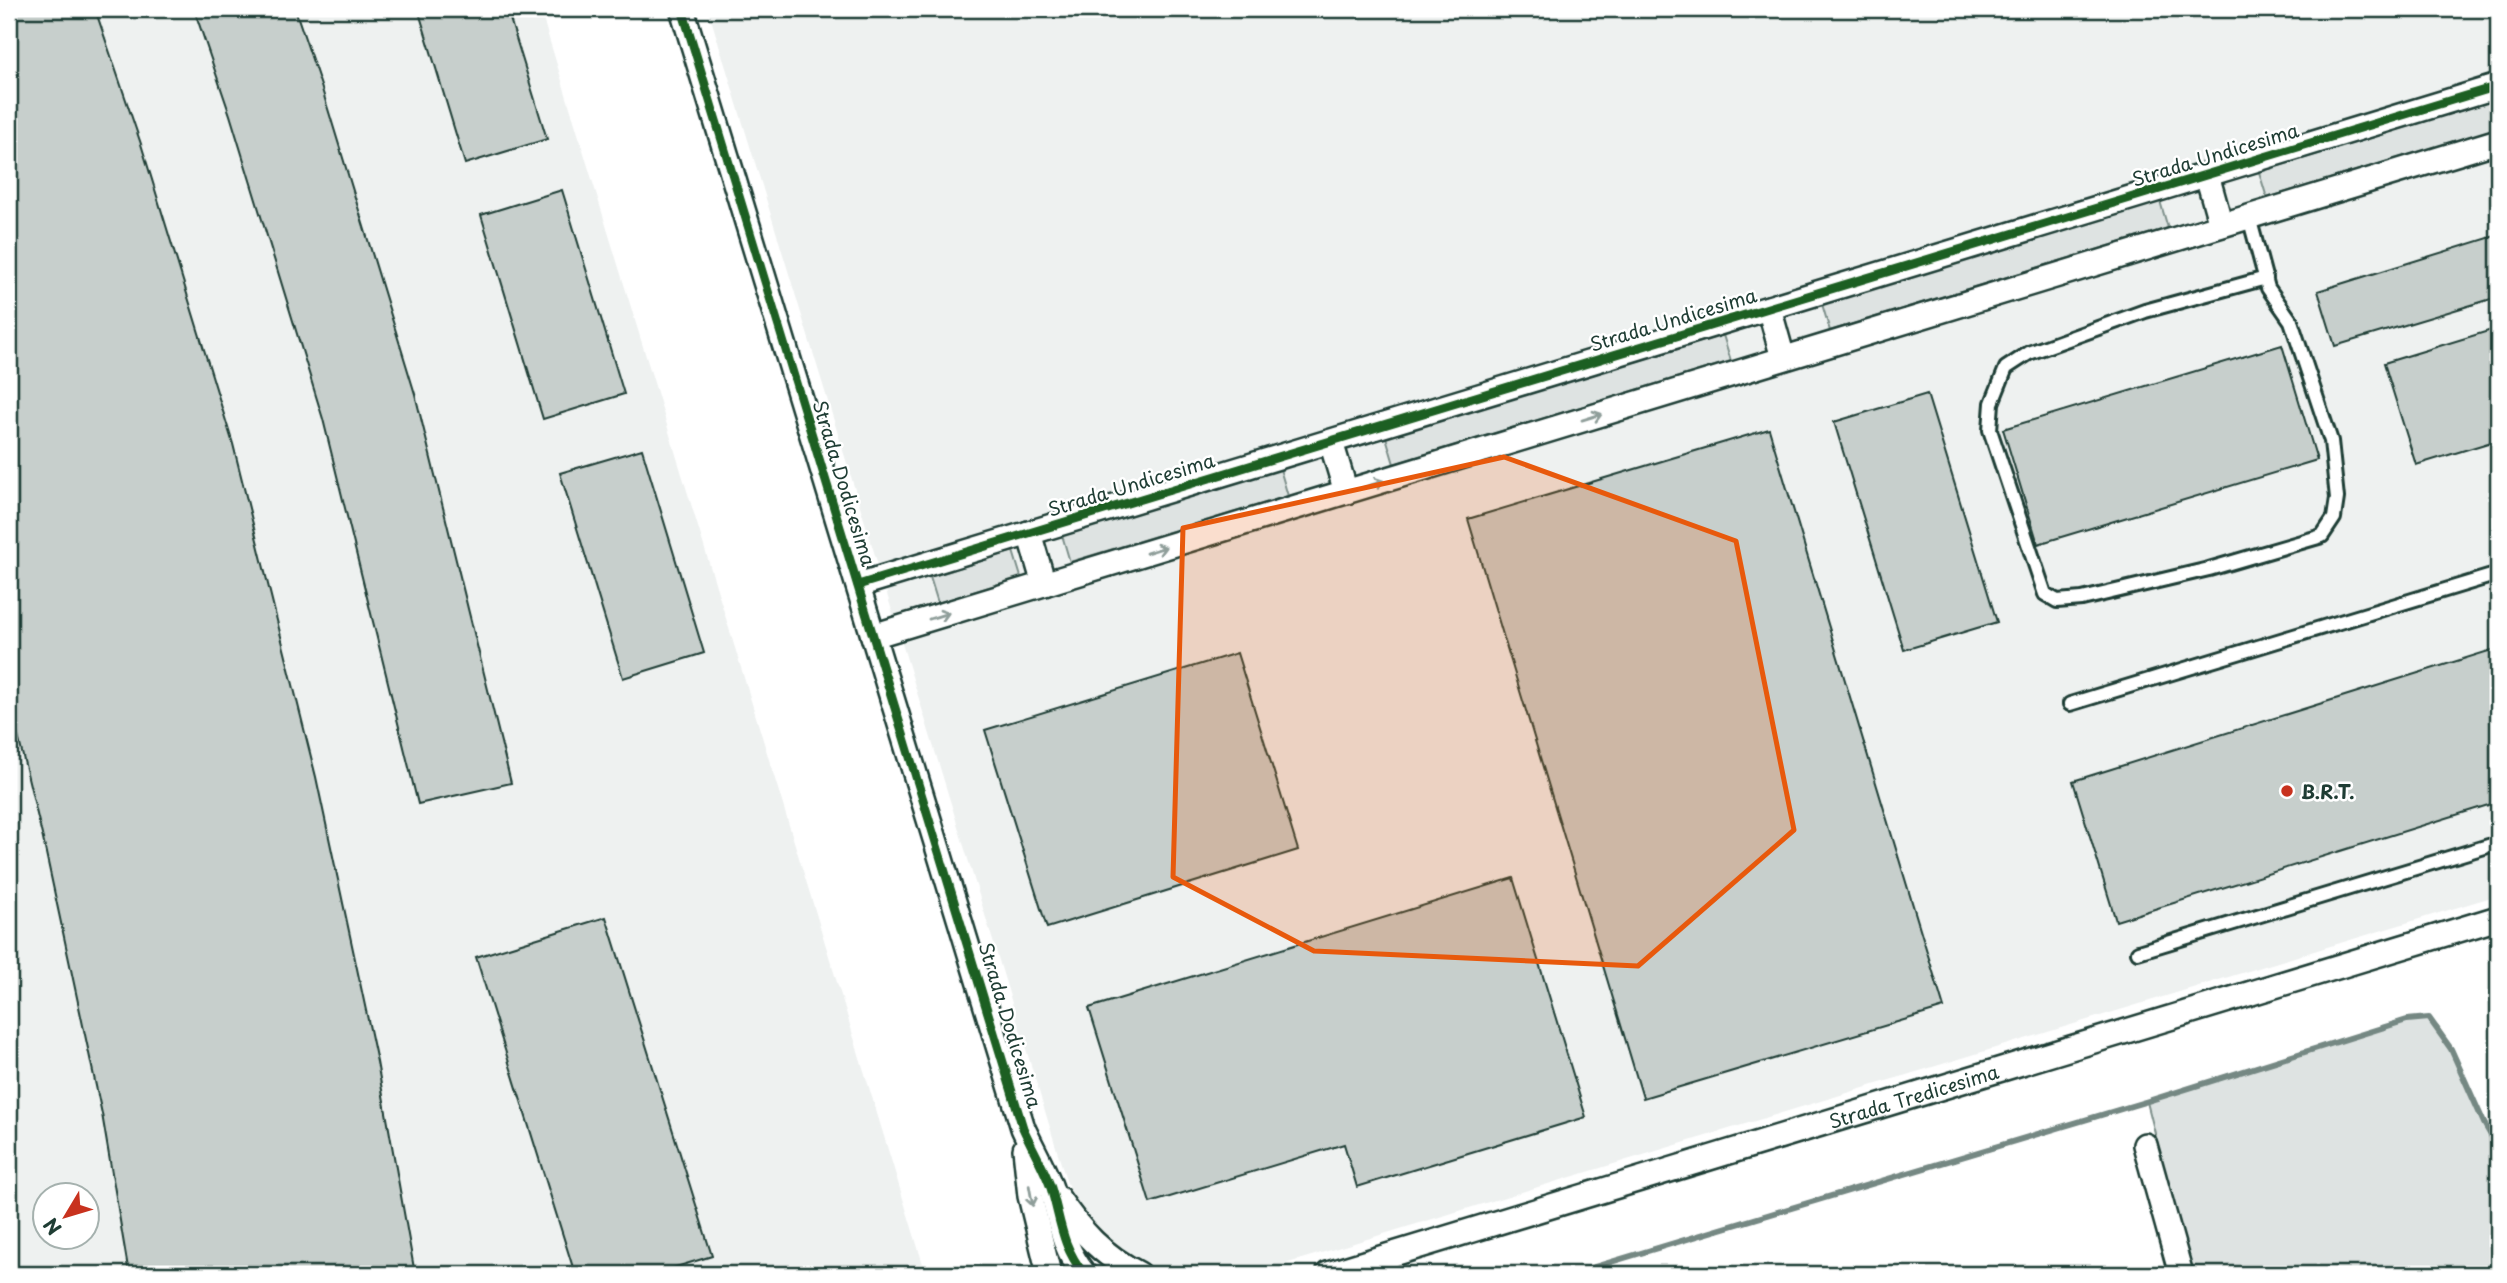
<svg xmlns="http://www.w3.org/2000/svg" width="2507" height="1283" font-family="'Playpen Sans',sans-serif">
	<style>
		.built { fill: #eef1f0; fill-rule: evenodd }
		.green { fill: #dee3e2; stroke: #7e908b; stroke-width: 2 }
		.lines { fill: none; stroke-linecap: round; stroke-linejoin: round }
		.stream { stroke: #758883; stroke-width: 6 }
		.building { fill: #c7cfcc; stroke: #1f3d34; stroke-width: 2 }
		.lane-casing { stroke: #1f3d34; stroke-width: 18 }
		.street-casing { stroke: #1f3d34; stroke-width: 28 }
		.lane { stroke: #fff; stroke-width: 12 }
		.street { stroke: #fff; stroke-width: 23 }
		.cycleway-casing { stroke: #fff; stroke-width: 13 }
		.cycleway { stroke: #1b5e20; stroke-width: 9 }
		.oneway { stroke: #8f9e9a }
		.marked { fill: #e8590c; fill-opacity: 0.2; stroke: #e8590c; stroke-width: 5; stroke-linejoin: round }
		.poi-dot { fill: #c8321e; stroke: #fff; stroke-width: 2.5 }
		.labels { text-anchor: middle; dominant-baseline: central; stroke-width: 5; stroke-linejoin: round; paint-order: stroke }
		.street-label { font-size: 19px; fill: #1f3d34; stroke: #fff }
		.poi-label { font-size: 19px; font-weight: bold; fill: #1f3d34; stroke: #fff; text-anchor: start }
	</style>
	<rect width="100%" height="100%" fill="#fff"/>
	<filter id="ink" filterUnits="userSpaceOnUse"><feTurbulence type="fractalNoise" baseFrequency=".0143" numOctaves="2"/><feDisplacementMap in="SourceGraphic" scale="14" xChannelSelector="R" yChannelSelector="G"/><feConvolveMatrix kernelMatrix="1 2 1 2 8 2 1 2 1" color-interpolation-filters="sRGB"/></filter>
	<g filter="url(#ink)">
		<g class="built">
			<path d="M9,9h531l386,1265h-917zM46,1196h42v42h-42z"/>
			<path d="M708,9h1790v886l-1246,379h-95l-18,-7 -20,-13 -39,-43 -13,-28z"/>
		</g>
		<g class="green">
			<path d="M2498,99v29l-231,70 -8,-26z"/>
			<path d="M2160,201l8,27 -338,103 -8,-27z"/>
			<path d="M1723,335l8,26 -337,103 -8,-27z"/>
			<path d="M1280,469l8,27 -218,66 -8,-27z"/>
			<path d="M1013,551l8,26 -83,26 -8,-26z"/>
			<path d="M2429,1018l9,9 13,22 47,104v121h-307l-44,-172 260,-82z"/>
		</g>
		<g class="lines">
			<path class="stream" d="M1571,1274l577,-173 259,-81 22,-2 22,31 33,74 14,25"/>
		</g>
		<g class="building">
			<path d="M9,9h86l46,135 92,300 83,333 61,285 38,212h-286l-27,-160 -59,-275 -34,-140z"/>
			<path d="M194,9h101l26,77 94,308 96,389 -93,21 -95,-385 -93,-304z"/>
			<path d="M418,9h89l40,130 -82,25z"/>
			<path d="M562,190l62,204 -81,25 -62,-204z"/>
			<path d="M2498,235v62l-163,49 -17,-55z"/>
			<path d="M2498,328v112l-82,25 -32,-102z"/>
			<path d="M2282,345l35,115 -279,84 -35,-115z"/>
			<path d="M1927,394l70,228 -93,28 -70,-228z"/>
			<path d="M1769,429l175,579 -301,90 -175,-579z"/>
			<path d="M642,449l62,204 -81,25 -63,-205z"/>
			<path d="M2498,648v154l-382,119 -43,-140z"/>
			<path d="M1237,653l61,197 -251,78 -62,-198z"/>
			<path d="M1513,878l73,239 -229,70 -13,-43 -194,59 -61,-195z"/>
			<path d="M606,917l106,339 -59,18h-78l-99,-317z"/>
		</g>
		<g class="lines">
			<defs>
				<g id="lane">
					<path d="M2249,217l19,71 23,33 40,120 6,57 -3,20 -12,18 -113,33 -127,30 -25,2 -12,-7 -55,-164 2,-27 14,-35 23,-15 116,-42 121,-33"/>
					<path d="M2070,704l428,-130"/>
					<path d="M2138,952l360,-109"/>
				</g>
				<g id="street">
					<path d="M682,9l341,1119c9,20 21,40 28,60 10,33 10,57 33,86"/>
					<path d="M2207,175l14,50"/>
					<path d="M1769,308l14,50"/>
					<path d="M1331,442l15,50"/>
					<path d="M1029,533l15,51"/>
					<path d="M858,585l1640,-499"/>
					<path d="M873,636l1625,-495"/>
					<path d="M2145,1145l36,129"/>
					<path d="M1025,1149l5,47 19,78"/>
					<path d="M1058,1198c22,33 45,58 81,76"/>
					<path id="s1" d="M1328,1274l1170,-356"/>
				</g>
			</defs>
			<use href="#lane" class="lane-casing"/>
			<use href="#street" class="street-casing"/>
			<use href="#lane" class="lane"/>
			<use href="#street" class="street"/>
			<defs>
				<g id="cycleway">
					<path d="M682,9l341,1119c9,20 21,40 28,60 10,33 10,57 33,86"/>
					<path d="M858,585l1640,-499"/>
				</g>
			</defs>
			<use href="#cycleway" class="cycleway-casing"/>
			<use href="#cycleway" class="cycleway"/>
		</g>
		<defs><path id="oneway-shaft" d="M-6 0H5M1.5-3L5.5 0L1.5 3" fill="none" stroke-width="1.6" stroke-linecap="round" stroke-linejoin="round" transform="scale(1.75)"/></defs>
		<g class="oneway">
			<use href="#oneway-shaft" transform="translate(1592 417) rotate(-17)"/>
			<use href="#oneway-shaft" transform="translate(1374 484) rotate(-17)"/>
			<use href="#oneway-shaft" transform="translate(1156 550) rotate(-17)"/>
			<use href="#oneway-shaft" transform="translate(939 616) rotate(-17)"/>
			<use href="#oneway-shaft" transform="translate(1031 1196) rotate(80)"/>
		</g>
	</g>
	<path class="marked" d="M1504,457l232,84 58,289 -156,136 -324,-15 -141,-74 10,-349z"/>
	<circle class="poi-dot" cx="2287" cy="791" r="7"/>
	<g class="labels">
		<g class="street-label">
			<text transform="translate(2215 154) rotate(-17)">Strada Undicesima</text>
			<text transform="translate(1673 319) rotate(-17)">Strada Undicesima</text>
			<text transform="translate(845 483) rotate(73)">Strada Dodicesima</text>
			<text transform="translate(1131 484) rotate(-17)">Strada Undicesima</text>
			<text transform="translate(1011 1025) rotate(73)">Strada Dodicesima</text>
			<text stroke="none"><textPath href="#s1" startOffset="612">Strada Tredicesima</textPath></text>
		</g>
		<g class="poi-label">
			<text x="2301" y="791">B.R.T.</text>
		</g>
	</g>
	<rect width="2507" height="1283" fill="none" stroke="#fff" stroke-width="35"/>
	<rect x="18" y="18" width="2472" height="1248" fill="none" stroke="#1f3d34" stroke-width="2.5" filter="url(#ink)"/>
	<g transform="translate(66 1216) rotate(232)"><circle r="33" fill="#ffffff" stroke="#a5b1ae" stroke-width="2"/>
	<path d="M0-5L12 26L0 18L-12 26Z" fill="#c8321e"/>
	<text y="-10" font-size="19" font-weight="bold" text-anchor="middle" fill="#1f3d34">N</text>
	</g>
</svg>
